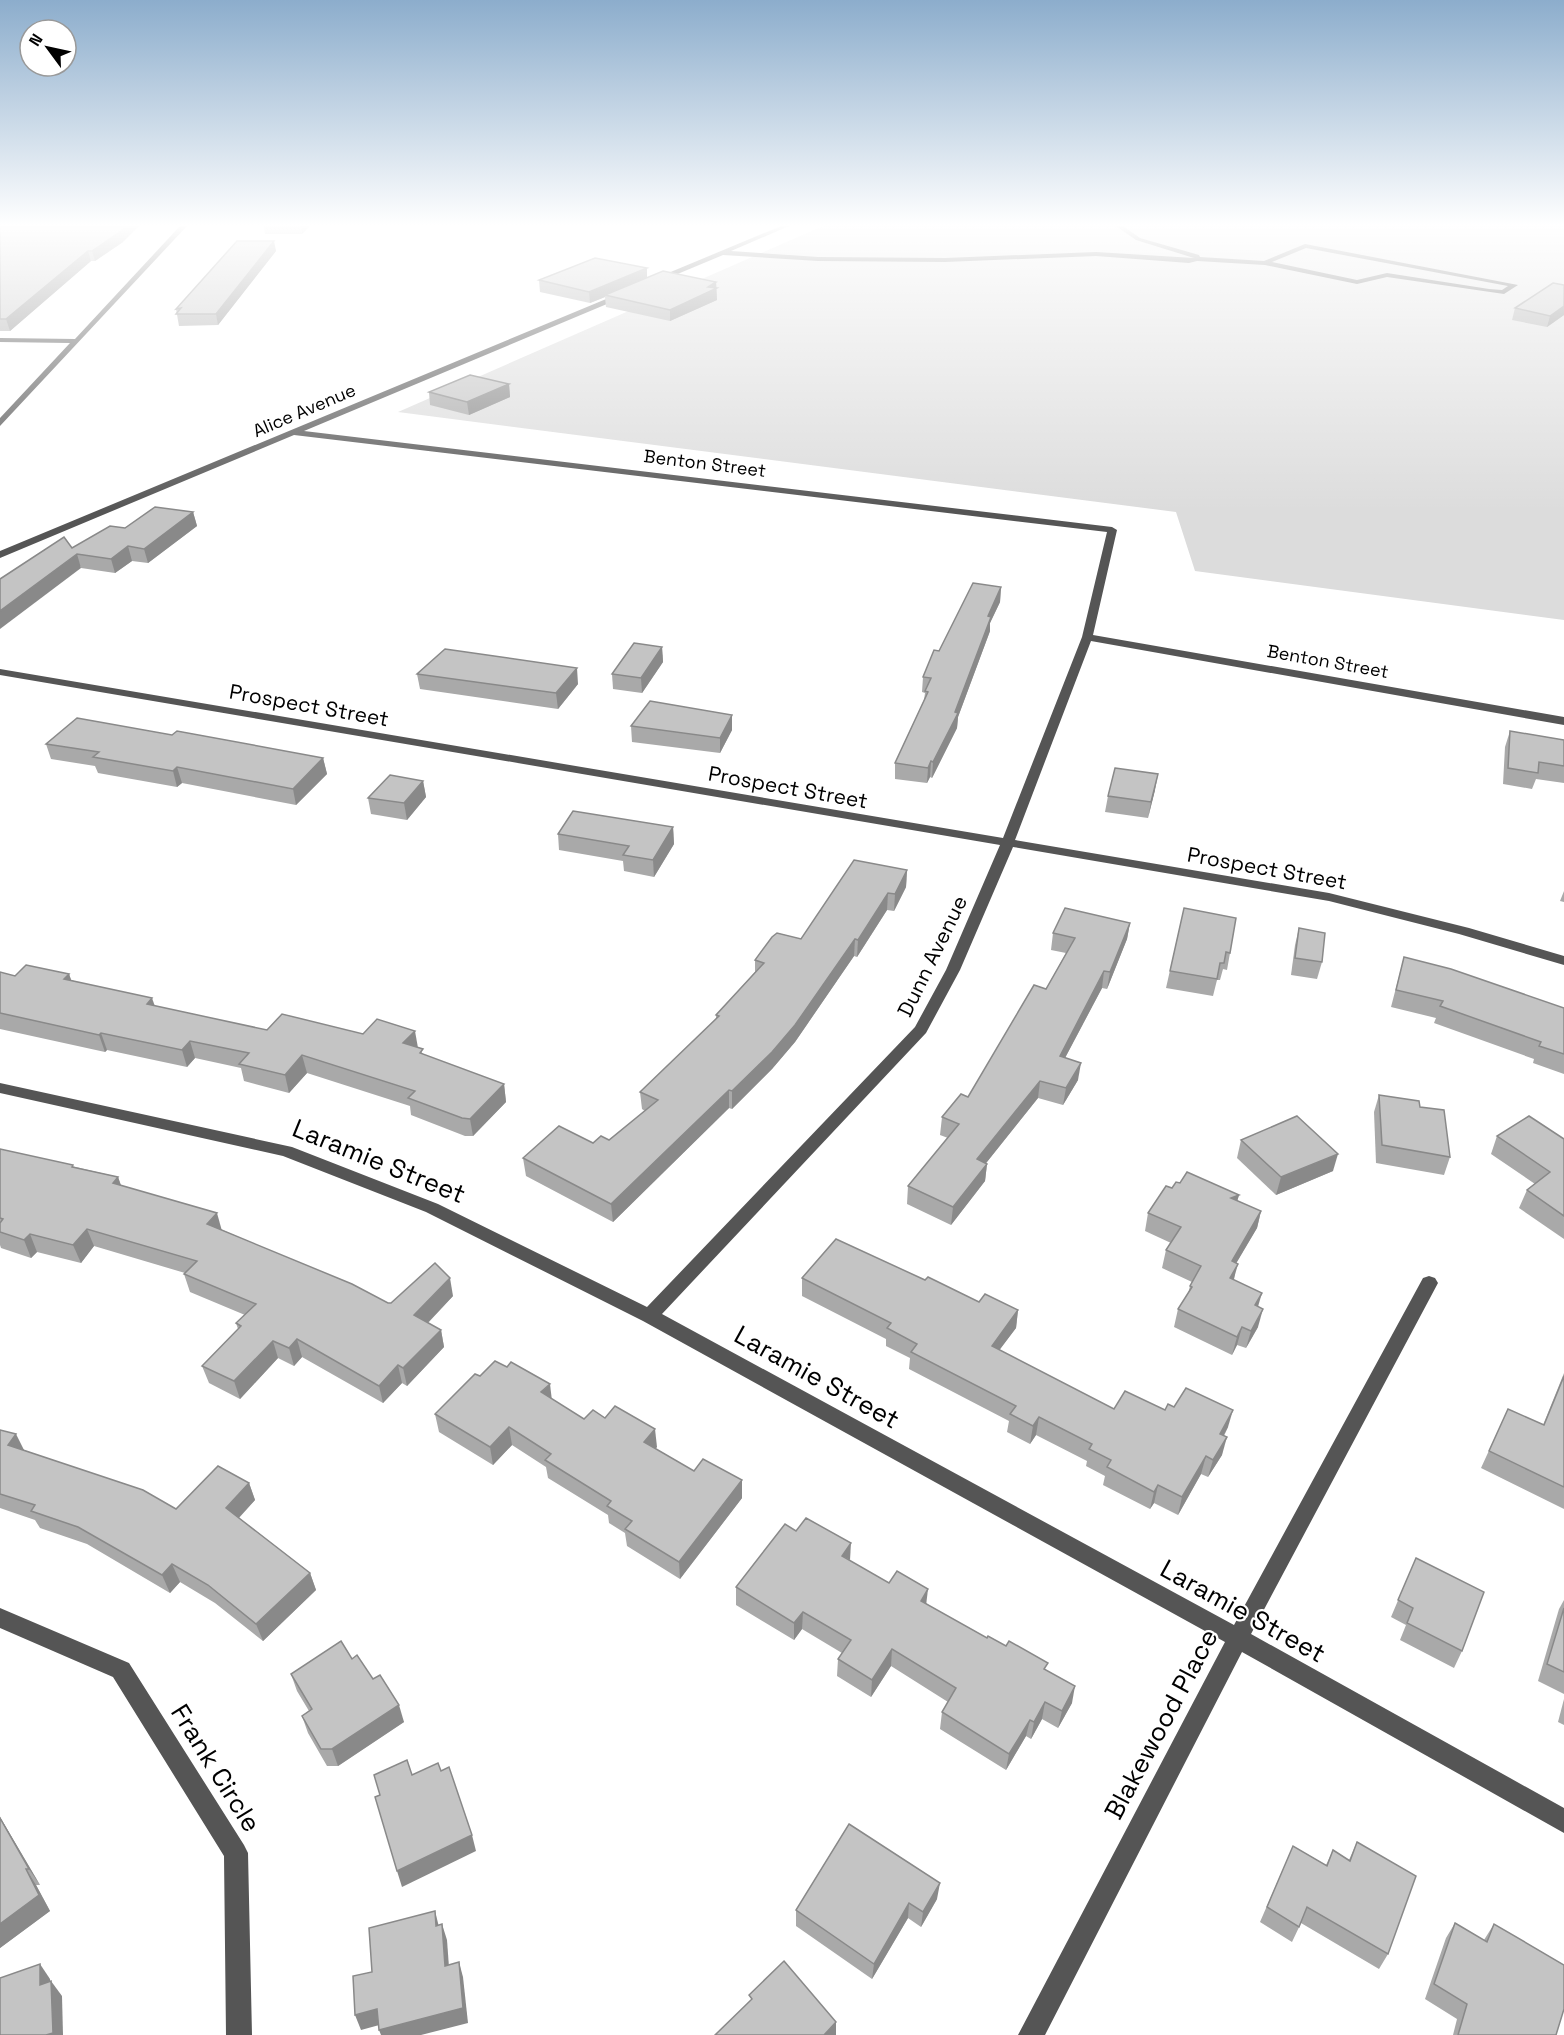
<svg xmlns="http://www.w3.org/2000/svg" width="1564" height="2035" font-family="'Space Grotesk',sans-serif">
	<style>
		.green { fill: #dcdcdc }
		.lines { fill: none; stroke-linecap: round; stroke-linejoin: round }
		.minor { fill: #555; fill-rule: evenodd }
		.wall { fill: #a9a9a9 }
		.shaded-wall { fill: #898989 }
		.building { fill: #c4c4c4; stroke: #898989; stroke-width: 1.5 }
		.labels { text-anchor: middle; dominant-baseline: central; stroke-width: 4.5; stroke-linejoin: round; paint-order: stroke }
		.far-street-label { font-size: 18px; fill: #000; stroke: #fff }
		.street-label { font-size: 21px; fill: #000; stroke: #fff }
		.near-street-label { font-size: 26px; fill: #000; stroke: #fff }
	</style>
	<rect width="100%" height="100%" fill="#fff"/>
	<path class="green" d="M823,226h741v394l-369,-49 -19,-59 -778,-100z"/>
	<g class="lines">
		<g class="minor">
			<path d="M180,226h7l-187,200v-8l70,-75 -70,-1v-4l75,1z"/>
			<path d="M781,226h8l-58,25 87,6 127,1 151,-6 98,6 -58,-18 -20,-14h7l17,12 59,17 1,2 64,4 41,-17 213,41 -14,9 -117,-17 -30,7 -92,-19 -68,-4 -8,2 -93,-7 -151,6 -127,-1 -95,-6 -67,28 -7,-2zM1306,248l202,38 -6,4 -13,-1 -102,-16 -30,7 -85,-18z"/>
			<path d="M623,292l3,4 -322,135 808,96 5,3 -24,105 471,82v8l-473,-84 -76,199 314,53 140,35 95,28v9l-105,-31 -130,-33 -316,-54 -53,123 -34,63 -264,281 572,311 189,-347 6,-2 6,2 3,5 -187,351 313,174v25l-322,-181 -197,383h-27l207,-393 -582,-321 -217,-109 -143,-56 -283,-63v-10l292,64 146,57 209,103 268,-280 31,-57 54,-125 -1000,-170v-6l1003,169 79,-201 25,-105 -813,-97 -294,123v-7z"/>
			<path d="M0,1608l129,55 115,182 4,8 4,182h-26l-2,-179 -111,-179 -113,-49z"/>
		</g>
	</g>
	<g class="wall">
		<path d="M0,226l123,16 -28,19h-4l-81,70h-10z"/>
		<path d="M264,226h46l-8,8h-37z"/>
		<path d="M276,251l-58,74 -39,1 -3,-17z"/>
		<path d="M647,278l69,4 1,18 -47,21 -64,-14 -1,-10 -15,6 -50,-11 -1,-12z"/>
		<path d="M1515,308l49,7 -17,12 -35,-7z"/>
		<path d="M509,384l1,13 -41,18 -39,-10 -1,-13z"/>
		<path d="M193,512l4,14 -49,37 -16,-2 -17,12 -34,-5 -9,-20 53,-20z"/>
		<path d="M1001,587l-1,15 -10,21v8l-32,86 -1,11 -25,50 -2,-1 -3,6 -32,-4v-16l29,-63 1,-7 -3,-1 1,-15 16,-26z"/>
		<path d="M662,647l1,15 -21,31 -29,-4 -1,-15z"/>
		<path d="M417,674l161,10 -20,25 -138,-20z"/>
		<path d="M631,726l101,4 -12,23 -88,-11z"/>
		<path d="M1510,731l54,9v43l-28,-4 -4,10 -29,-5 2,-37z"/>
		<path d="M172,735l151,23 4,16 -31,31 -114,-22 -5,4 -79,-14 -3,-7 -44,-7 -5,-15z"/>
		<path d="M423,781l3,16 -19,23 -36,-6 -3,-16z"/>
		<path d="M1155,790l-7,28 -43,-6 3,-16z"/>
		<path d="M673,827l1,17 -20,33 -30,-6 -1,-10 -64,-11 -1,-16z"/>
		<path d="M907,870l-1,17 -12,24 -7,-1 -30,47 -3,-1 -59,86 -23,27 -40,40 -3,-1 -116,114 -87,-46 -3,-18 86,-18 36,-29 -3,-2 -2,-17 76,-73v-4l39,-43v-12l46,-21z"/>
		<path d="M1564,891v11l-4,-1z"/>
		<path d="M1184,908l46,45 -3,17 -4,-1 -3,11h-3l-4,16 -47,-8z"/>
		<path d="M1130,923l-3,16 -20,50 -5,-1 -37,70 13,22 -15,25 -25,-7 -52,65 1,1 -2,17 -34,44 -44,-21 1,-18 40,-48 -8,-3 2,-18 26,-20 78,-108 20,-36 -15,-3 2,-17z"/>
		<path d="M1299,928l23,34 -5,17 -26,-4 4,-30z"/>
		<path d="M1404,957l160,51v66l-31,-11 1,-4 -100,-36 2,-5 -45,-11z"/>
		<path d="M0,972l15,4 54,-2 2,6 84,26 112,24 151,18 6,7 80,29 2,18 -33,34h-8l-54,-21 -1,-9 -103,-33 -18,20 -45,-12 -3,-13 -46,-10 -8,9 -80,-17 -2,2 -105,-23z"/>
		<path d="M1379,1095l41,12 30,50 -6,18 -68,-12 -2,-51z"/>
		<path d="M1497,1136l67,3v100l-45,-31 8,-18 8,-6 -44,-30z"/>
		<path d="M1241,1140l92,31 -57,24 -39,-37z"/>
		<path d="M0,1149l118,28 3,8 267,118h3l62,-7 -25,27 13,7 3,17 -37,39 -5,-3 -19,20 -81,-46 -8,9 -16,-8 -38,41 -31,-16 -7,-17 36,-37 -2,-6 9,-8 -55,-23 -6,-18 1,-1 -91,-27 -13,17 -44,-11 -6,6 -30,-10 -1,-3z"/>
		<path d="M1180,1183l59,12 -2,6 24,10 -4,17 -21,35 -2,17 24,27v20l-12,21 -9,-3 -5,10 -58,-28 4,-18 10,-15 2,-8 2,-4 -30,-14 4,-18 5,-7 -26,-12 3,-18 24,-25z"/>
		<path d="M802,1278l123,2 54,22 39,8 -2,18 -17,22 115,59 51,1 9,-3 54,20 -4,9 -2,19 -14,22 -7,-3 -23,41 -24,-12 -4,6 -47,-24 2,-9 -19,-10 1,-5 -51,-26 -6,9 -23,-12 2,-11 -100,-52 1,-11 -24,-12v-7l-84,-43z"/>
		<path d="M1564,1373v136l-83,-41 27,-59 35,16z"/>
		<path d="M480,1376l72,23 32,20 21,-1 52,29 -2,2 39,22 48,9v18l-62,81 -53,-33 -2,-13 -16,-10 -1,-8 -60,-37 -2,-11 -34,-22 -19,20 -54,-33 -4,-18z"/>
		<path d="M0,1430l24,20 152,59 73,-26 6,17 -16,18 71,55 6,17 -53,51 -48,-38 -35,-21 -10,11 -83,-49 -47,-16 -5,-8 -35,-12z"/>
		<path d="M796,1531l191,107 59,32 26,33 -14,25 -16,-9 -11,20 -5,-3 -20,34 -66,-41 2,-17 6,-10 -57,-36 -20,31 -34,-21 1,-17 4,-6 -40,-24 -8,11 -58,-35v-18z"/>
		<path d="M1416,1558l46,93 -8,17 -54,-28 6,-15 -15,-8z"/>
		<path d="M1564,1600v94l-26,-13 21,-72z"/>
		<path d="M352,1659l52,63 -66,44h-11l-19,-33 -6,-17 7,-5 -12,-20 -6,-17z"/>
		<path d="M1564,1699v26l-6,-3z"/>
		<path d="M0,1817l40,68h-4l14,26 -50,37z"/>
		<path d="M1357,1842l31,112 -9,15 -78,-46 -9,19 -32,-20 33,-76 33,19 7,-15 16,10z"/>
		<path d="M937,1899l-16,28 -13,-9 -36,61 -76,-53v-16z"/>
		<path d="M1455,1923l29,17 10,-16 62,111h-103l4,-16 -32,-20 21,-61z"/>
	</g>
	<g class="shaded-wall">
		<path d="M126,226h13l-16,16 -28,19 -3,-10z"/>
		<path d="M301,226h9l-8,8z"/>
		<path d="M274,241l2,10 -58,74 -2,-11z"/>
		<path d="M88,251l3,10 -81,70 -4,-12z"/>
		<path d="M647,268v11l-42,16v2l-15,6 -1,-11z"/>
		<path d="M716,282l1,18 -47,21v-11z"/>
		<path d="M1564,306v9l-17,12 3,-11z"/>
		<path d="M509,384l1,13 -41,18 -2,-13z"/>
		<path d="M193,512l4,14 -49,37 -4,-14z"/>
		<path d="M128,546l4,15 -17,12 -4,-14z"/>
		<path d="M77,554l4,14 -81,61v-18z"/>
		<path d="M1001,587l-1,15 -10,21v8l-32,86 -1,11 -25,50 1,-16 22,-50 33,-96z"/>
		<path d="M662,647l1,15 -21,31 -1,-15z"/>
		<path d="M577,668l1,16 -20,25 -2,-16z"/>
		<path d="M732,715v15l-12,23v-15z"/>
		<path d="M323,758l4,16 -31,31 -3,-16z"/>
		<path d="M931,761l-1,16 -3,6 1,-15z"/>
		<path d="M177,767l5,16 -5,4 -4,-16z"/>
		<path d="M1158,774l-3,16 -7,28 3,-16z"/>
		<path d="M423,781l3,16 -19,23 -3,-17z"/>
		<path d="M673,827l1,17 -20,33 -1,-17z"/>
		<path d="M907,870l-1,17 -12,24 1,-17z"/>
		<path d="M888,893l-1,17 -30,47 1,-17z"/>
		<path d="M1130,923l-3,16 -20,50 3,-17z"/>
		<path d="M855,939l-1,17 -59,86 -23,27 -40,40v-18z"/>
		<path d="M1104,971l-2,17 -45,85 3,-17z"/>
		<path d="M69,974l6,17 -11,-12z"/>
		<path d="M152,998l6,17 -11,-11z"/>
		<path d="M415,1031l3,17 -15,-5z"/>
		<path d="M101,1033l6,17 -2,2 -6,-17z"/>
		<path d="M190,1041l5,17 -8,9 -5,-17z"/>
		<path d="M302,1055l5,18 -18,20 -4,-18z"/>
		<path d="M1081,1063l-3,17 -15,25 3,-17z"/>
		<path d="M1040,1081l-2,17 -63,79 2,-18z"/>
		<path d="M504,1084l2,18 -33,34 -3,-17z"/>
		<path d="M729,1090v18l-116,114 -2,-18z"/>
		<path d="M1338,1154l-5,17 -57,24 5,-18z"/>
		<path d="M987,1164l-2,17 -34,44 2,-18z"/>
		<path d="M118,1177l6,18 -11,-12z"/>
		<path d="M1239,1195l-5,17 -3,-14z"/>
		<path d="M1261,1211l-4,17 -30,51 5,-18z"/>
		<path d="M217,1213l5,18 -15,-7z"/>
		<path d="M87,1229l7,17 -13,17 -8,-18z"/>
		<path d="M30,1234l7,18 -6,6 -7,-18z"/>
		<path d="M1238,1264l-5,18 -3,-4z"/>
		<path d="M450,1278l3,18 -35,37 -4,-18z"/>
		<path d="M1262,1293l-5,17 -2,-5z"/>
		<path d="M1263,1309l-5,18 -12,21 5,-17z"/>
		<path d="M1018,1310l-2,18 -27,36 3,-18z"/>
		<path d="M1242,1327l-5,18 -5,10 5,-18z"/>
		<path d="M441,1330l3,17 -37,39 -4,-18z"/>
		<path d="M297,1339l5,18 -8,9 -5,-18z"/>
		<path d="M273,1341l5,17 -38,41 -6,-18z"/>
		<path d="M398,1365l4,18 -19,20 -4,-17z"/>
		<path d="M550,1384l2,17 -11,-9z"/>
		<path d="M1233,1410l-5,17 -13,24 5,-17z"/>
		<path d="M1039,1417l-3,18 -6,9 3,-18z"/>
		<path d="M509,1427l3,18 -19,20 -3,-18z"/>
		<path d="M655,1429l2,18 -12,13 -1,-18z"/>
		<path d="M16,1434l9,18 -17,-7z"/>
		<path d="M1227,1437l-5,18 -14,22 5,-17z"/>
		<path d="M1206,1456l-5,18 -23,41 4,-18z"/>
		<path d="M742,1480v18l-62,81 -1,-17z"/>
		<path d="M249,1483l6,17 -23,25 -6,-17z"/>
		<path d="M1158,1485l-4,18 -4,6 4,-17z"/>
		<path d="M851,1543l-1,17 -8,-4z"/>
		<path d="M172,1564l8,18 -10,11 -8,-18z"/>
		<path d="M310,1573l6,17 -53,51 -7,-17z"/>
		<path d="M928,1589l-2,17 -5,-5z"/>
		<path d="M803,1612l-1,17 -8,11v-17z"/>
		<path d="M892,1649l-1,17 -20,31 1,-17z"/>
		<path d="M1075,1686l-3,17 -14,25 4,-17z"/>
		<path d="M1045,1702l-3,17 -11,20 3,-17z"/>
		<path d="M399,1705l5,17 -66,44 -6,-17z"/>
		<path d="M1030,1720l-4,16 -20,34 3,-16z"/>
		<path d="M0,1817l40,68 -11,-16 -29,-51z"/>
		<path d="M472,1835l4,16 -74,36 -5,-16z"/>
		<path d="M26,1869l10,16 14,26 -50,37v-24z"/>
		<path d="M940,1883l-3,16 -16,28 2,-15z"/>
		<path d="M909,1903l-1,15 -36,61 2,-15z"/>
		<path d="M435,1911l4,16 -3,-1z"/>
		<path d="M442,1924l5,16 3,41 -5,-15z"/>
		<path d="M459,1962l4,15 5,46 -47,12h-40l-2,-5z"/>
		<path d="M40,1964l10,15 1,21 -11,-15z"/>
		<path d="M51,1981l11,15 1,39h-17z"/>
		<path d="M377,2009l6,15 -22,6 -6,-15z"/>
		<path d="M836,2022v13h-12z"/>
	</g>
	<g class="building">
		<path d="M0,226h126l-5,5 -29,20h-4l-82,68h-6z"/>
		<path d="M237,241h37l-58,73h-40l5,-6 -5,1z"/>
		<path d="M595,258l52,10 -58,24 -50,-12z"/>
		<path d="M663,271l53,11 -8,5 9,1 -47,22 -65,-15z"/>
		<path d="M1553,283l11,2v21l-14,10 -35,-8z"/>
		<path d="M470,375l39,9 -42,18 -38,-10z"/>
		<path d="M155,507l38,5 -49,37 -16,-3 -17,13 -34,-5 -77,57v-32l64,-42 8,11 38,-22 15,2z"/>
		<path d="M973,583l28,4 -13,29 3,1 -36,95 3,1 -25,49 -2,-1 -3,7 -33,-5 33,-71 -3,-1 6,-13 -8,-1 11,-27 5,1z"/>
		<path d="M634,643l28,4 -21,31 -29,-4z"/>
		<path d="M445,649l132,19 -21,25 -139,-19z"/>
		<path d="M650,701l82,14 -12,23 -89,-12z"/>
		<path d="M77,718l95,17 5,-4 146,27 -30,31 -116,-22 -4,4 -80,-14 6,-5 -53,-8z"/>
		<path d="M1510,731l54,9v26l-25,-4 -1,11 -30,-5z"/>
		<path d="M1115,768l43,6 -7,28 -43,-6z"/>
		<path d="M390,775l33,6 -19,22 -36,-5z"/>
		<path d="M573,811l100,16 -20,33 -30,-5 6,-9 -71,-12z"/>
		<path d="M854,860l53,10 -12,24 -7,-1 -30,47 -3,-1 -60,86 -23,27 -40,39 -3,-1 -118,114 -88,-46 36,-32 34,17 8,-7 8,4 49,-40 -18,-8 79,-76 -3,-1 48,-52 -9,-3 17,-23 5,-4 24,6z"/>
		<path d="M1065,908l65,15 -20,49 -6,-1 -44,85 21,7 -15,25 -26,-7 -63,78 10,5 -34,43 -45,-21 51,-62 -17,-7 19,-23 7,3 66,-112 12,4 29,-51 -22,-5z"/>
		<path d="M1184,908l52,10 -6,35 -4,-1 -2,11h-4l-3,16 -47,-8z"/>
		<path d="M1299,928l26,5 -3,29 -27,-4z"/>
		<path d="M1404,957l47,12 113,39v46l-25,-8 2,-4 -101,-36 3,-5 -47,-11z"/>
		<path d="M26,965l43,9 -5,5 88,19 -5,6 120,26 15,-16 81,20 14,-15 38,12 -12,12 20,6 -3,4 84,31 -34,35 -8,-1 -54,-20 7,-7 -113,-36 -17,20 -46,-11 10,-11 -59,-12 -8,9 -81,-17 -2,2 -99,-22v-41l15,4z"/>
		<path d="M1379,1095l40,6 1,6 24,3 6,47 -68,-12z"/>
		<path d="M1297,1116l41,38 -57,23 -40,-37z"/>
		<path d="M1529,1116l35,23v77l-37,-26 23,-18 -53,-36z"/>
		<path d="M0,1149l73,16 -1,2 46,10 -5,6 104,30 -10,11 145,60 36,19h3l44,-40 15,15 -36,37 27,15 -38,38 -5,-3 -19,21 -82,-47 -8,9 -16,-7 -39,40 -32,-15 39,-40 -5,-3 20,-19 -72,-30 13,-13 -110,-32 -14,16 -43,-11 -6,6 -24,-8v-9l3,-4 -3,-1z"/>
		<path d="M1187,1172l52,23 -8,3 30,13 -29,50 6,3 -8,14 32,15 -7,12 8,4 -12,22 -9,-4 -5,10 -59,-28 14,-22 -2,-1 11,-20 -35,-16 15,-23 -33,-14 18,-27 6,2 4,-6 4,1z"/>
		<path d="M836,1239l89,41 3,-3 51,25 6,-8 33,16 -26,36 122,63 11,-18 40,19 3,-6 6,3 12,-19 47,22 -13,24 7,3 -14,23 -7,-4 -24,41 -24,-12 -4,7 -47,-25 4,-7 -22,-11 3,-5 -53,-27 -6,9 -23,-12 6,-8 -105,-54 6,-8 -30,-16 4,-5 -89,-45z"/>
		<path d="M495,1361l12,6 4,-5 39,22 -9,8 43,27 9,-9 12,8 10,-12 40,23 -11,13 50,29 9,-12 39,21 -63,82 -54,-33 7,-8 -25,-15 4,-5 -66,-41 6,-6 -42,-27 -19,20 -55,-33 40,-40 5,2z"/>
		<path d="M1564,1376v111l-75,-36 19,-42 36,16z"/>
		<path d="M0,1430l16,4 -8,11 135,45 33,19 42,-43 31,17 -23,25 84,65 -54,51 -48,-39 -36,-21 -10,11 -84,-48 -47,-16 4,-6 -35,-11z"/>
		<path d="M806,1518l45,25 -9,13 47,27 8,-12 31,18 -7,12 66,37 1,-2 18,10 3,-5 39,22 -4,6 31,17 -13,25 -17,-9 -11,20 -4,-2 -21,34 -67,-42 14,-24 -64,-39 -20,31 -34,-21 13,-19 -48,-28 -9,11 -58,-36 49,-63 11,7z"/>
		<path d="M1416,1558l68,34 -22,59 -55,-28 6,-15 -15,-8z"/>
		<path d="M1564,1608v64l-17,-8z"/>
		<path d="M341,1641l11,18 5,-4 16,24 7,-4 19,30 -67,44h-11l-19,-33 10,-7 -21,-35z"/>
		<path d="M407,1760l5,15 26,-12 3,8 8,-4 23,68 -75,36 -22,-74 5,-2 -6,-20z"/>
		<path d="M0,1818l29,51h-3l13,26 -39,29z"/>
		<path d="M849,1824l91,59 -17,29 -14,-9 -35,61 -78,-54z"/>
		<path d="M1357,1842l59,34 -28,78 -81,-47 -8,20 -32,-20 26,-61 34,20 6,-16 17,11z"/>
		<path d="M435,1911l1,15 6,-2 3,42 14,-4 4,46 -84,22 -2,-21 -22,6 -2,-39 19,-4 -3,-44z"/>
		<path d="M1455,1923l32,19 7,-18 70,41v44l-8,26h-98l9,-31 -33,-20z"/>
		<path d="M784,1961l52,61 -12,13h-109l37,-36 -3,-4z"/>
		<path d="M40,1964v21l11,-4 2,52 -7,2h-46v-57z"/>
	</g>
	<linearGradient id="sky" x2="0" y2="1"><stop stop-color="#8cadcc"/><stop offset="0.44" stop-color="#fff"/><stop offset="1" stop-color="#fff" stop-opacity="0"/></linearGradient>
	<rect width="1564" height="511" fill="url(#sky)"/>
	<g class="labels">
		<g class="far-street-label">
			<text transform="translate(304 410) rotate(-23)">Alice Avenue</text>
			<text transform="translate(705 463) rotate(7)">Benton Street</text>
			<text transform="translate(1328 661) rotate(10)">Benton Street</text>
		</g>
		<g class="street-label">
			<text transform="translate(309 705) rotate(10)">Prospect Street</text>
			<text transform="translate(788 787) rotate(10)">Prospect Street</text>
			<text transform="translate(1267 868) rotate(10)">Prospect Street</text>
			<text transform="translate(932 956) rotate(-64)">Dunn Avenue</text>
		</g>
		<g class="near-street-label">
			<text transform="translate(379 1161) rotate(22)">Laramie Street</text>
			<text transform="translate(817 1377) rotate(29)">Laramie Street</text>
			<text transform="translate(1243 1611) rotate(29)">Laramie Street</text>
			<text transform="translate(1161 1724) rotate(-62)">Blakewood Place</text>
			<text transform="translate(216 1768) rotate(58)">Frank Circle</text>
		</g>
	</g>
	<g transform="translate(48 48) rotate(303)"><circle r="28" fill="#ffffff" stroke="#999999" stroke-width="1.5"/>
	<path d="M0-4.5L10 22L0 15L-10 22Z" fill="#000000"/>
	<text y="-9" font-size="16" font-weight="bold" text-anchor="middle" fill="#000000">N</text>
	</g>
</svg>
